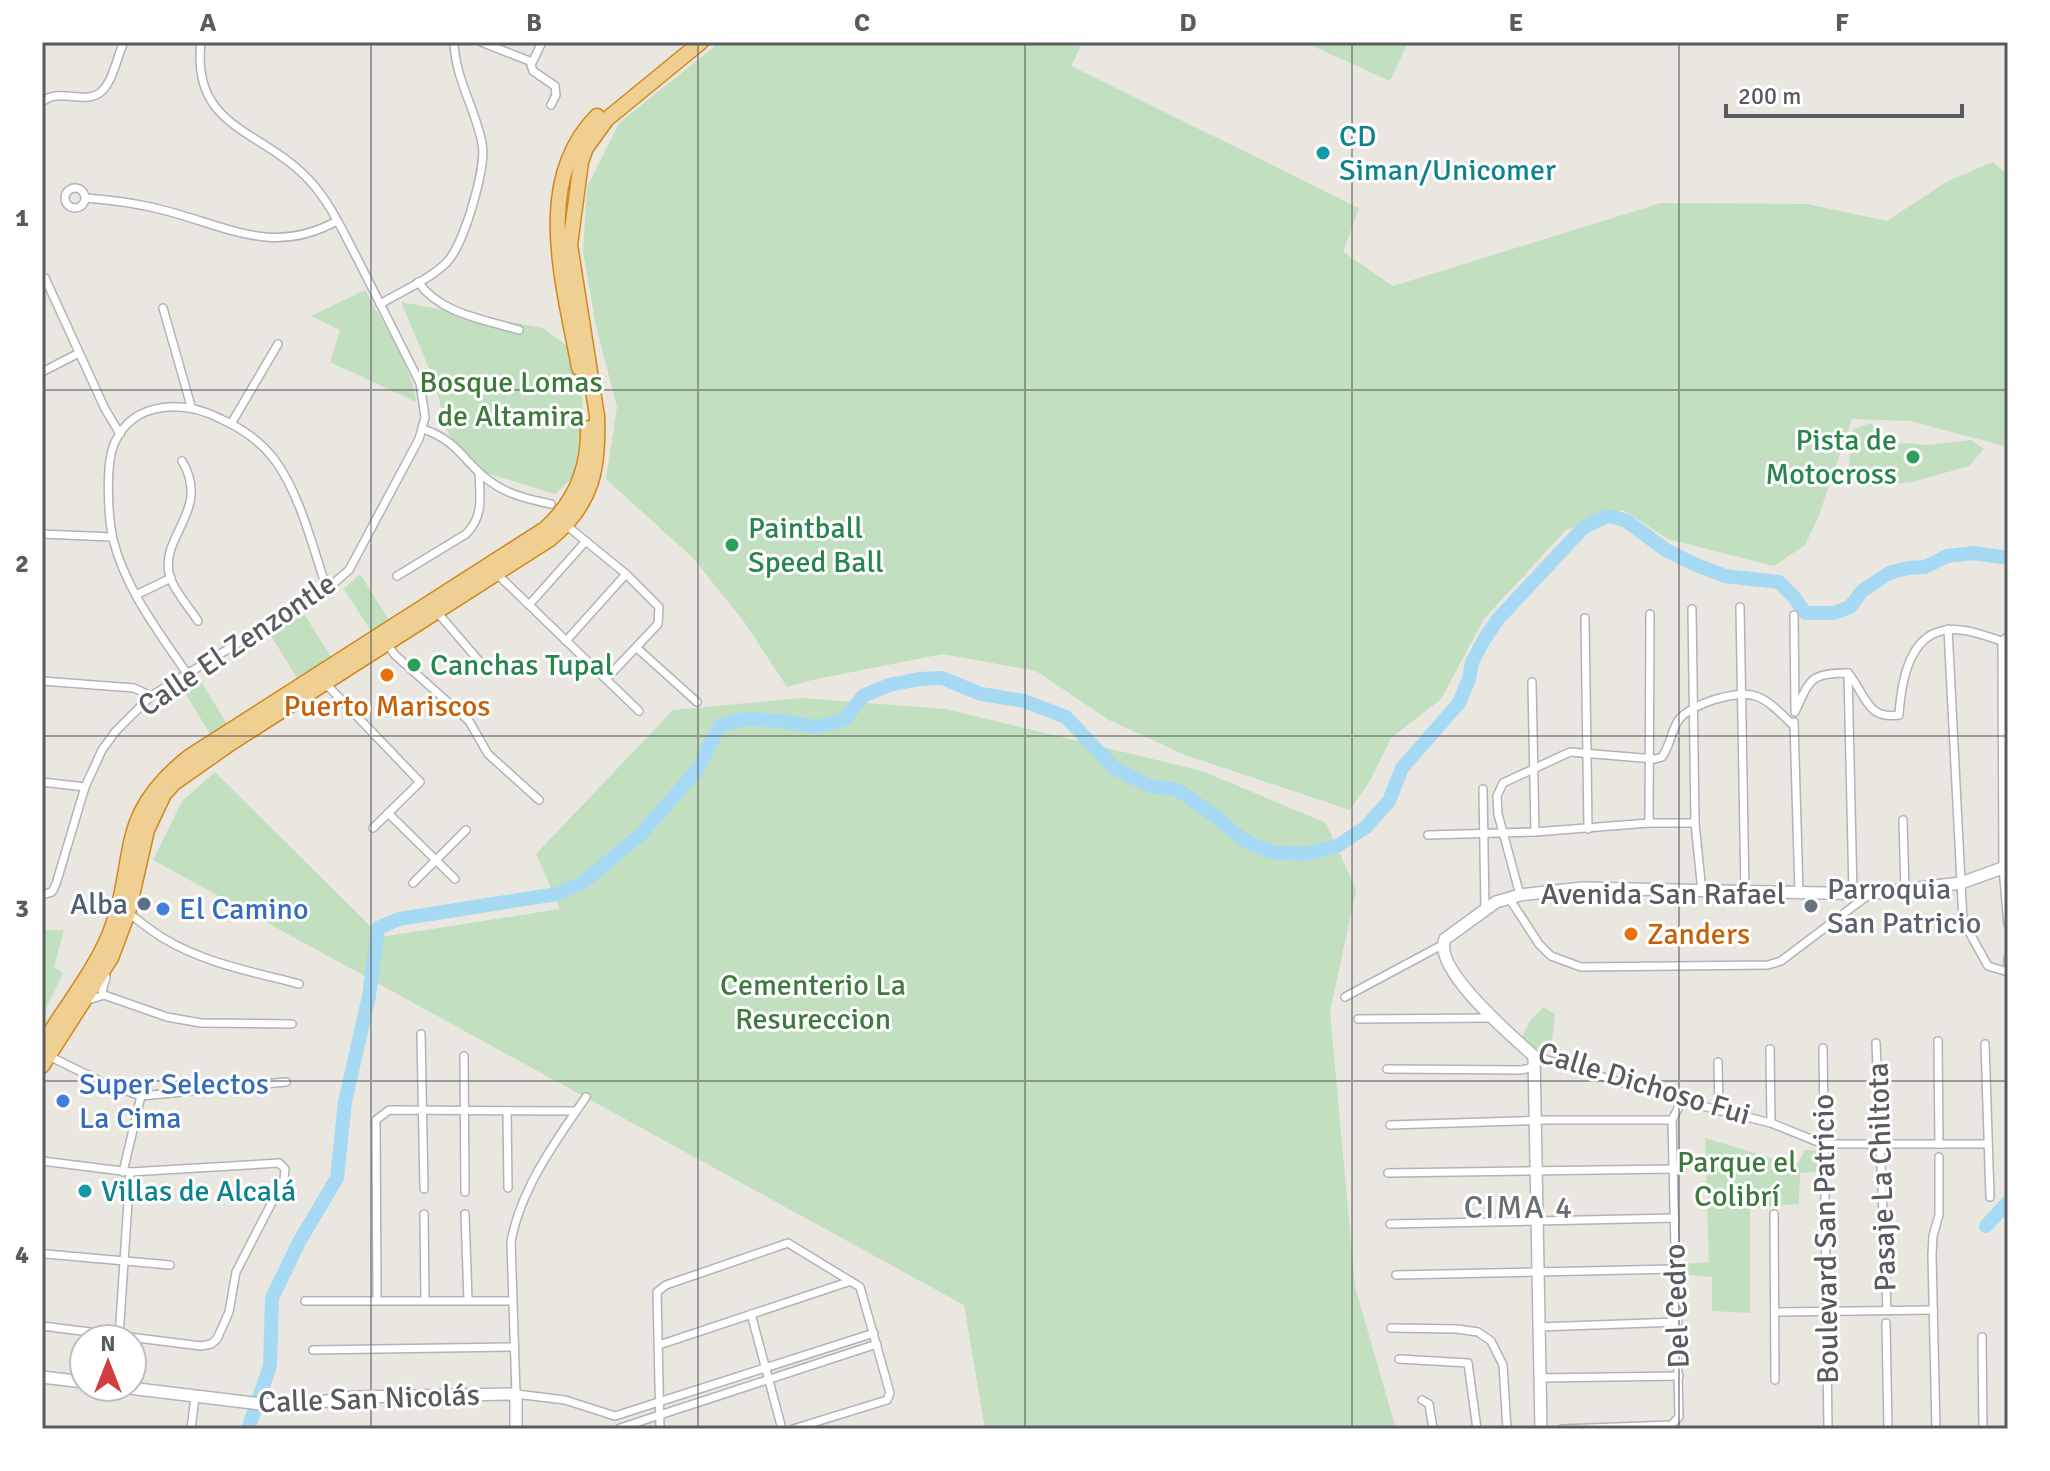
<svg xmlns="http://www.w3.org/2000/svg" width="2050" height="1471" font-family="Signika,sans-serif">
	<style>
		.green { fill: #c2dfbf }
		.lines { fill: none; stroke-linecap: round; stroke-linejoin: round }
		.river { stroke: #a6d9f4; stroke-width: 14 }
		.street-casing { stroke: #b1b3b6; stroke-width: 10 }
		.secondary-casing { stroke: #b2b5b9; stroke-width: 14 }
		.highway-casing { stroke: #d0871a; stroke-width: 17 }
		.street { stroke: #fff; stroke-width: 7 }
		.secondary { stroke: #fff; stroke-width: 11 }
		.highway { stroke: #efcf92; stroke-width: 14 }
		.grid { fill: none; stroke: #595c5f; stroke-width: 2; stroke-opacity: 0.55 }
		.culture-dot { fill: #0f9aa8; stroke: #fff; stroke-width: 3 }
		.leisure-dot { fill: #2e9e5b; stroke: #fff; stroke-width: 3 }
		.food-dot { fill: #e8710a; stroke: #fff; stroke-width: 3 }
		.service-dot { fill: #5c6f8a; stroke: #fff; stroke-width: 3 }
		.worship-dot { fill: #6b7280; stroke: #fff; stroke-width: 3 }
		.shop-dot { fill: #3f7fe0; stroke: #fff; stroke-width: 3 }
		.labels { text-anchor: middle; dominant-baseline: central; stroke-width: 6; stroke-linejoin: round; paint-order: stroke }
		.culture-label { font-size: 30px; fill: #0d838f; stroke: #fff; text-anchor: start }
		.park-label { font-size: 30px; fill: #3f7a3d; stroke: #fff }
		.leisure-label { font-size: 30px; fill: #27864d; stroke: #fff; text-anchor: start }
		.street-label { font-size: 30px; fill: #595c5f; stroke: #fff }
		.food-label { font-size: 30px; fill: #c56008; stroke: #fff }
		.worship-label { font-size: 30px; fill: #5b616d; stroke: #fff; text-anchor: start }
		.service-label { font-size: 30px; fill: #4e5e75; stroke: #fff; text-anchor: end }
		.shop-label { font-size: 30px; fill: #366cbe; stroke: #fff; text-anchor: start }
		.neighbourhood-label { font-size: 32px; letter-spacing: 2px; fill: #6a6e71; stroke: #fff }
		.neatline { fill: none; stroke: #595c5f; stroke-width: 3 }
		.grid-label { font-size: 26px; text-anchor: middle; font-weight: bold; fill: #595c5f }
	</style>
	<rect width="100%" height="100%" fill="#eae7e0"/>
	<g class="green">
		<path d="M720,42h363l-12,24 288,142 -16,44 50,34 268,-83 146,1 80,17 61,-40 45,-19 15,13v272l-98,-26 -58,-2 -34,99 -13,27 -31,21 -106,-27 -45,-29 -57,20 -82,89 -43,80 -50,39 -20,41 -21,31 -165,-55 -76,-35 -73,-49 -93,-17 -131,26 -25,7 -42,-64 -52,-65 -87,-79 11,-72 -21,-81 -13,-74 4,-65 32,-64z"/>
		<path d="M1304,42h104l-18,39z"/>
		<path d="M365,290c14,27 51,84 51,112l-86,-40 10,-32 -29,-14z"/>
		<path d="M401,302l142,26 23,17 14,36 3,27 -3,32 -7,37 -18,17 -85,-26 -25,-41 -9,-42z"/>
		<path d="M1871,423l12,18 44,4 44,-5 13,9 -15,17 -57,16 -42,5 -23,-7 6,-51z"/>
		<path d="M360,574l29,46 -18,11 -27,-42z"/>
		<path d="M304,614l27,43 -34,21 -27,-44z"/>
		<path d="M199,678l28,46 -17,10 -28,-46z"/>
		<path d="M801,698l145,11 256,62 124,52 30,67 -26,122 25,275 41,142h-411l-21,-124 -811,-445 29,-59 33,-29 166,165 179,-28 -24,-55 137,-144z"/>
		<path d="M42,930h22l-10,37 9,6 -21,44z"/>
		<path d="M1543,1007l12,7 -3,26 -6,12 -15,-6 -9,-9 8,-16z"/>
		<path d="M1705,1138l83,25h10l7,-13 13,1 1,16 -3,5 -16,1 -1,31 -49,4v105l-38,-2v-34l-24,-2 -2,-11 23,-2z"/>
	</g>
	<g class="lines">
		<g class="river">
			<path d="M1986,1226l22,-24"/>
			<path d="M248,1429l22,-63 2,-68 27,-56 38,-64 8,-76 24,-106 9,-68 21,-9 158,-25 28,-13 56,-47 57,-65 22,-44 26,-6 36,2 34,6 28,-7 19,-24 26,-11 30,-6 23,-1 39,16 43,7 42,16 48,51 36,18 28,4 40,28 20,18 15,9 22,8 31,1 31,-8 29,-19 23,-26 13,-33 57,-65 10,-24 3,-17 13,-24 13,-19 86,-92 24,-11 17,4 41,30 28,14 31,12 54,6 15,15 11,16h29l16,-6 12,-16 27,-18 19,-5 17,-1 22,-11 27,-3 34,5"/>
		</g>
		<defs>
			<g id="street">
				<path d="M481,42l51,20"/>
				<path d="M542,42l-11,23 2,6 22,15 1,9 -5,10"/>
				<path d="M42,102c17,-15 45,4 60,-11 11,-11 15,-33 21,-47"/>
				<circle cx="75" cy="198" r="10"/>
				<path d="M86,198c24,2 49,5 73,11 67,16 112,48 178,12"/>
				<path d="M45,278l60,131 15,25"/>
				<path d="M418,282c23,32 65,37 101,48"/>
				<path d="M380,304c22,-13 51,-25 68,-43 16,-18 39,-94 34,-118 -7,-35 -27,-65 -28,-101"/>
				<path d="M163,308l28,98"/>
				<path d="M42,372l37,-19"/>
				<path d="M231,424l47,-80"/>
				<path d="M423,429c39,13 42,38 74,57 16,10 36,14 54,18"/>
				<path d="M182,461c30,50 -24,75 -12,116 5,15 19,30 28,44"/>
				<path d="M566,525l60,49 33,33 -1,17 -52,55"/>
				<path d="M42,534l70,3"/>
				<path d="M497,574l142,137"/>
				<path d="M397,576l69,-42c18,-18 14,-37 13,-61"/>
				<path d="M136,595l35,-17"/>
				<path d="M529,605l57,-64"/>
				<path d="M1740,607l5,286"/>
				<path d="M1692,609l3,214 7,69"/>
				<path d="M437,612l43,50"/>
				<path d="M1794,615l1,94"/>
				<path d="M1585,618l3,211"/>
				<path d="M1948,629l15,292 25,45 20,6v-14"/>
				<path d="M566,641l60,-67"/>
				<path d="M2002,641l1,227 5,56"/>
				<path d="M387,644l8,11 74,66 19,33 51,46"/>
				<path d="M637,648l60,54"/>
				<path d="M186,672c-28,-41 -61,-84 -73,-133 -5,-22 -8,-77 2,-97 20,-43 71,-41 106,-23 20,9 40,23 53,40 26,34 39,90 53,130"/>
				<path d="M1848,673l5,221"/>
				<path d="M42,681l92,7 17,8"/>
				<path d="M1532,682l3,150"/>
				<path d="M326,684l94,98 -47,46"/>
				<path d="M1795,712c15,-32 14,-39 53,-39 18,21 18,47 51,42 2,-31 9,-81 48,-85 16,-3 38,6 55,11l6,-4"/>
				<path d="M1794,722l5,171"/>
				<path d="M42,782l43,5"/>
				<path d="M1483,789l2,120"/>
				<path d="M388,813l67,66"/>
				<path d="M1903,820l2,71"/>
				<path d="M1649,823l1,-209"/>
				<path d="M1428,835l107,-3 114,-9h46"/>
				<path d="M413,883l53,-53"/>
				<path d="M42,895l10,-3 4,-8 29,-97 17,-37 13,-18 36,-36 176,-107 22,-19 70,-131 6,-22 -5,-34c-21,-41 -42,-83 -63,-125 -14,-26 -27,-56 -48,-78 -47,-51 -118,-51 -108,-138"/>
				<path d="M1520,895l-22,-81 -1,-18 6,-13 67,-31 85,7 7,-2c9,-12 9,-28 18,-39 9,-9 21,-14 33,-18 43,-13 50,-4 81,26"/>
				<path d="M1509,898l30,46 12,12 30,11 187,-2 13,-4 86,-65"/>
				<path d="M128,913c12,8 23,18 35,25 41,25 90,34 136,46"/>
				<path d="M104,995l-2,-4 4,-13 -1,-7"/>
				<path d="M1345,997l97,-52"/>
				<path d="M85,1001l19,-6 63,22 34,6 91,1"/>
				<path d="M1358,1019l133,-1"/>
				<path d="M421,1034l3,155"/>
				<path d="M1938,1041l1,103"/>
				<path d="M1876,1043l11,267"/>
				<path d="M1985,1044l5,153"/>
				<path d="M1823,1048l5,381"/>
				<path d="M1770,1049l1,74"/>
				<path d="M49,1056l55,27 37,13 145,-14"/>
				<path d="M464,1056l1,136"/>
				<path d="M1534,1056l148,45 89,22 52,21h165"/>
				<path d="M1718,1062l1,49"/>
				<path d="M1387,1069l134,1 13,-3"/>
				<path d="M586,1097c-30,43 -66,93 -75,145l5,152 49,6 50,16 259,-83"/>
				<path d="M507,1111l1,77"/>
				<path d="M1390,1125l157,-5h125"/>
				<path d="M42,1161l88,11 149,-9 6,6 -1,10 -48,93 -7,40 -12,27 -6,5 -10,2 -159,-20"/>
				<path d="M123,1172l18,-76"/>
				<path d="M1388,1173l286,-4"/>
				<path d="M424,1214l1,86"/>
				<path d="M465,1214l3,86"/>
				<path d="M1774,1214l1,166"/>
				<path d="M1390,1224l285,-6"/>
				<path d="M46,1254l124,11"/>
				<path d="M1396,1275l280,-6"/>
				<path d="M377,1300l-1,-180 13,-10 187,1"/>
				<path d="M305,1301h207"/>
				<path d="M1775,1312l158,-2"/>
				<path d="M751,1314l31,115"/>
				<path d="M1886,1323l2,106"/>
				<path d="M1539,1327l139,-5"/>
				<path d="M1391,1328l66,1 21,3 13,9 12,24 4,64"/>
				<path d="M119,1337l11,-165"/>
				<path d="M1982,1337l1,92"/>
				<path d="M659,1345l192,-64"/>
				<path d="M313,1350l201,-3"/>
				<path d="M1399,1359l69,4 9,66"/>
				<path d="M1540,1378l139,-2"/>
				<path d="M1422,1400l7,4 4,25"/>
				<path d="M620,1428l257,-84"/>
				<path d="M191,1429l4,-32"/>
				<path d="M660,1429l-3,-137 9,-7 122,-42 72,44 30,106 -3,7 -94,29"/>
				<path d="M1562,1429l109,-4 8,-8 -7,-297 10,-19"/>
				<path d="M1936,1429l-4,-174 1,-19 6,-21v-58"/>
			</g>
			<g id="secondary">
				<path d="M42,1377l42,5"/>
				<path d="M121,1387l165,20 68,-10 162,-3v35"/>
				<path d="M1541,1429l-7,-373c-21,-19 -102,-87 -89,-117l51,-37 24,-7 62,-7 286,6 93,-11 47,-17"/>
			</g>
			<g id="highway">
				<path d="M579,368c-14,-80 -48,-186 18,-252"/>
				<path d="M42,1045c22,-36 52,-73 68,-112 29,-76 3,-116 79,-176l356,-228c30,-27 44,-61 43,-101"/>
				<path d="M42,1066l69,-108 17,-45 19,-83 17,-36 10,-11 57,-40 319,-204c43,-35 49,-71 47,-123l-27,-171 11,-83 5,-14 21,-29 94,-77"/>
			</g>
		</defs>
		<use href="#street" class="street-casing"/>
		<use href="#secondary" class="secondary-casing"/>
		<use href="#highway" class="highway-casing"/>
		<use href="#street" class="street"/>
		<use href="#secondary" class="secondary"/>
		<use href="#highway" class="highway"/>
	</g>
	<path class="grid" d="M371,42v1387M698,42v1387M1025,42v1387M1352,42v1387M1679,42v1387M42,390h1966M42,736h1966M42,1081h1966"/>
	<g class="culture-dot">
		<circle cx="1323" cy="153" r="8"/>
		<circle cx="85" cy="1191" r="8"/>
	</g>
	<g class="leisure-dot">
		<circle cx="1913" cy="457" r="8"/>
		<circle cx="732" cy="545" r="8"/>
		<circle cx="414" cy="665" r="8"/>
	</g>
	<g class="food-dot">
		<circle cx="387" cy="675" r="8"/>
		<circle cx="1631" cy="934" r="8"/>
	</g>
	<circle class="service-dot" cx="144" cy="904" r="8"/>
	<circle class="worship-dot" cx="1811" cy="906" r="8"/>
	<g class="shop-dot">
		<circle cx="163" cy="909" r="8"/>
		<circle cx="63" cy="1101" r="8"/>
	</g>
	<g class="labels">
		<g class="culture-label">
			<text x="1339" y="136">CD<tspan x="1339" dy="34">Siman/Unicomer</tspan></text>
			<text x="101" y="1191">Villas de Alcalá</text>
		</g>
		<g class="park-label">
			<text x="511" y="382">Bosque Lomas<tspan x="511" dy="34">de Altamira</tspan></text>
			<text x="813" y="985">Cementerio La<tspan x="813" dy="34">Resureccion</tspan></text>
			<text x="1737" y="1162">Parque el<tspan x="1737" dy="34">Colibrí</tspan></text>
		</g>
		<g class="leisure-label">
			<text x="1897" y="440" text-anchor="end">Pista de<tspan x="1897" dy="34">Motocross</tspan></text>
			<text x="748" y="528">Paintball<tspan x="748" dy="34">Speed Ball</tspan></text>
			<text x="430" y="665">Canchas Tupal</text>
		</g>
		<g class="street-label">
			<text transform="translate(237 645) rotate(-34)">Calle El Zenzontle</text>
			<text x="1663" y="894">Avenida San Rafael</text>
			<text transform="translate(1644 1084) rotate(17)">Calle Dichoso Fui</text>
			<text transform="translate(1882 1177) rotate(-92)">Pasaje La Chiltota</text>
			<text transform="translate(1826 1239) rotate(-91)">Boulevard San Patricio</text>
			<text transform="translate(1677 1306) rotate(-92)">Del Cedro</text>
			<text transform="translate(369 1399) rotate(-2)">Calle San Nicolás</text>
		</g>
		<g class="food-label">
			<text x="387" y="706">Puerto Mariscos</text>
			<text x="1647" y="934" text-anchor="start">Zanders</text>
		</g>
		<g class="worship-label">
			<text x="1827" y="889">Parroquia<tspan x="1827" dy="34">San Patricio</tspan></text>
		</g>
		<g class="service-label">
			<text x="128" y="904">Alba</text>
		</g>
		<g class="shop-label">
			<text x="179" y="909">El Camino</text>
			<text x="79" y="1084">Super Selectos<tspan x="79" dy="34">La Cima</tspan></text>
		</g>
		<g class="neighbourhood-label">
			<text x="1519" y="1207">CIMA 4</text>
		</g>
	</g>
	<rect width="2050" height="1471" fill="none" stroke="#ffffff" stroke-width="88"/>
	<g transform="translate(108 1363)"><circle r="38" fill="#ffffff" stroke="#bdbebf" stroke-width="2"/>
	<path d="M0-6L14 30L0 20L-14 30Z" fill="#d33d3f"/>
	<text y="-12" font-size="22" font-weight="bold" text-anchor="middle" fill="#595c5f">N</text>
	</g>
	<path d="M1726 104v12h236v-12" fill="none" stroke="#595c5f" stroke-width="4"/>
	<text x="1738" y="104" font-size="24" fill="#595c5f" stroke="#ffffff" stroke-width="6" paint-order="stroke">200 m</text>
	<rect x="44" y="44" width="1962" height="1383" class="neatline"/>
	<g class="grid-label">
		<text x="208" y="31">A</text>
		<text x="534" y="31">B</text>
		<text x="862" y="31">C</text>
		<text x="1188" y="31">D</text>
		<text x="1516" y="31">E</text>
		<text x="1842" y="31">F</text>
		<text x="22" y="226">1</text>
		<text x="22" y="572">2</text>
		<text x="22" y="917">3</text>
		<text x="22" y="1263">4</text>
	</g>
</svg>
